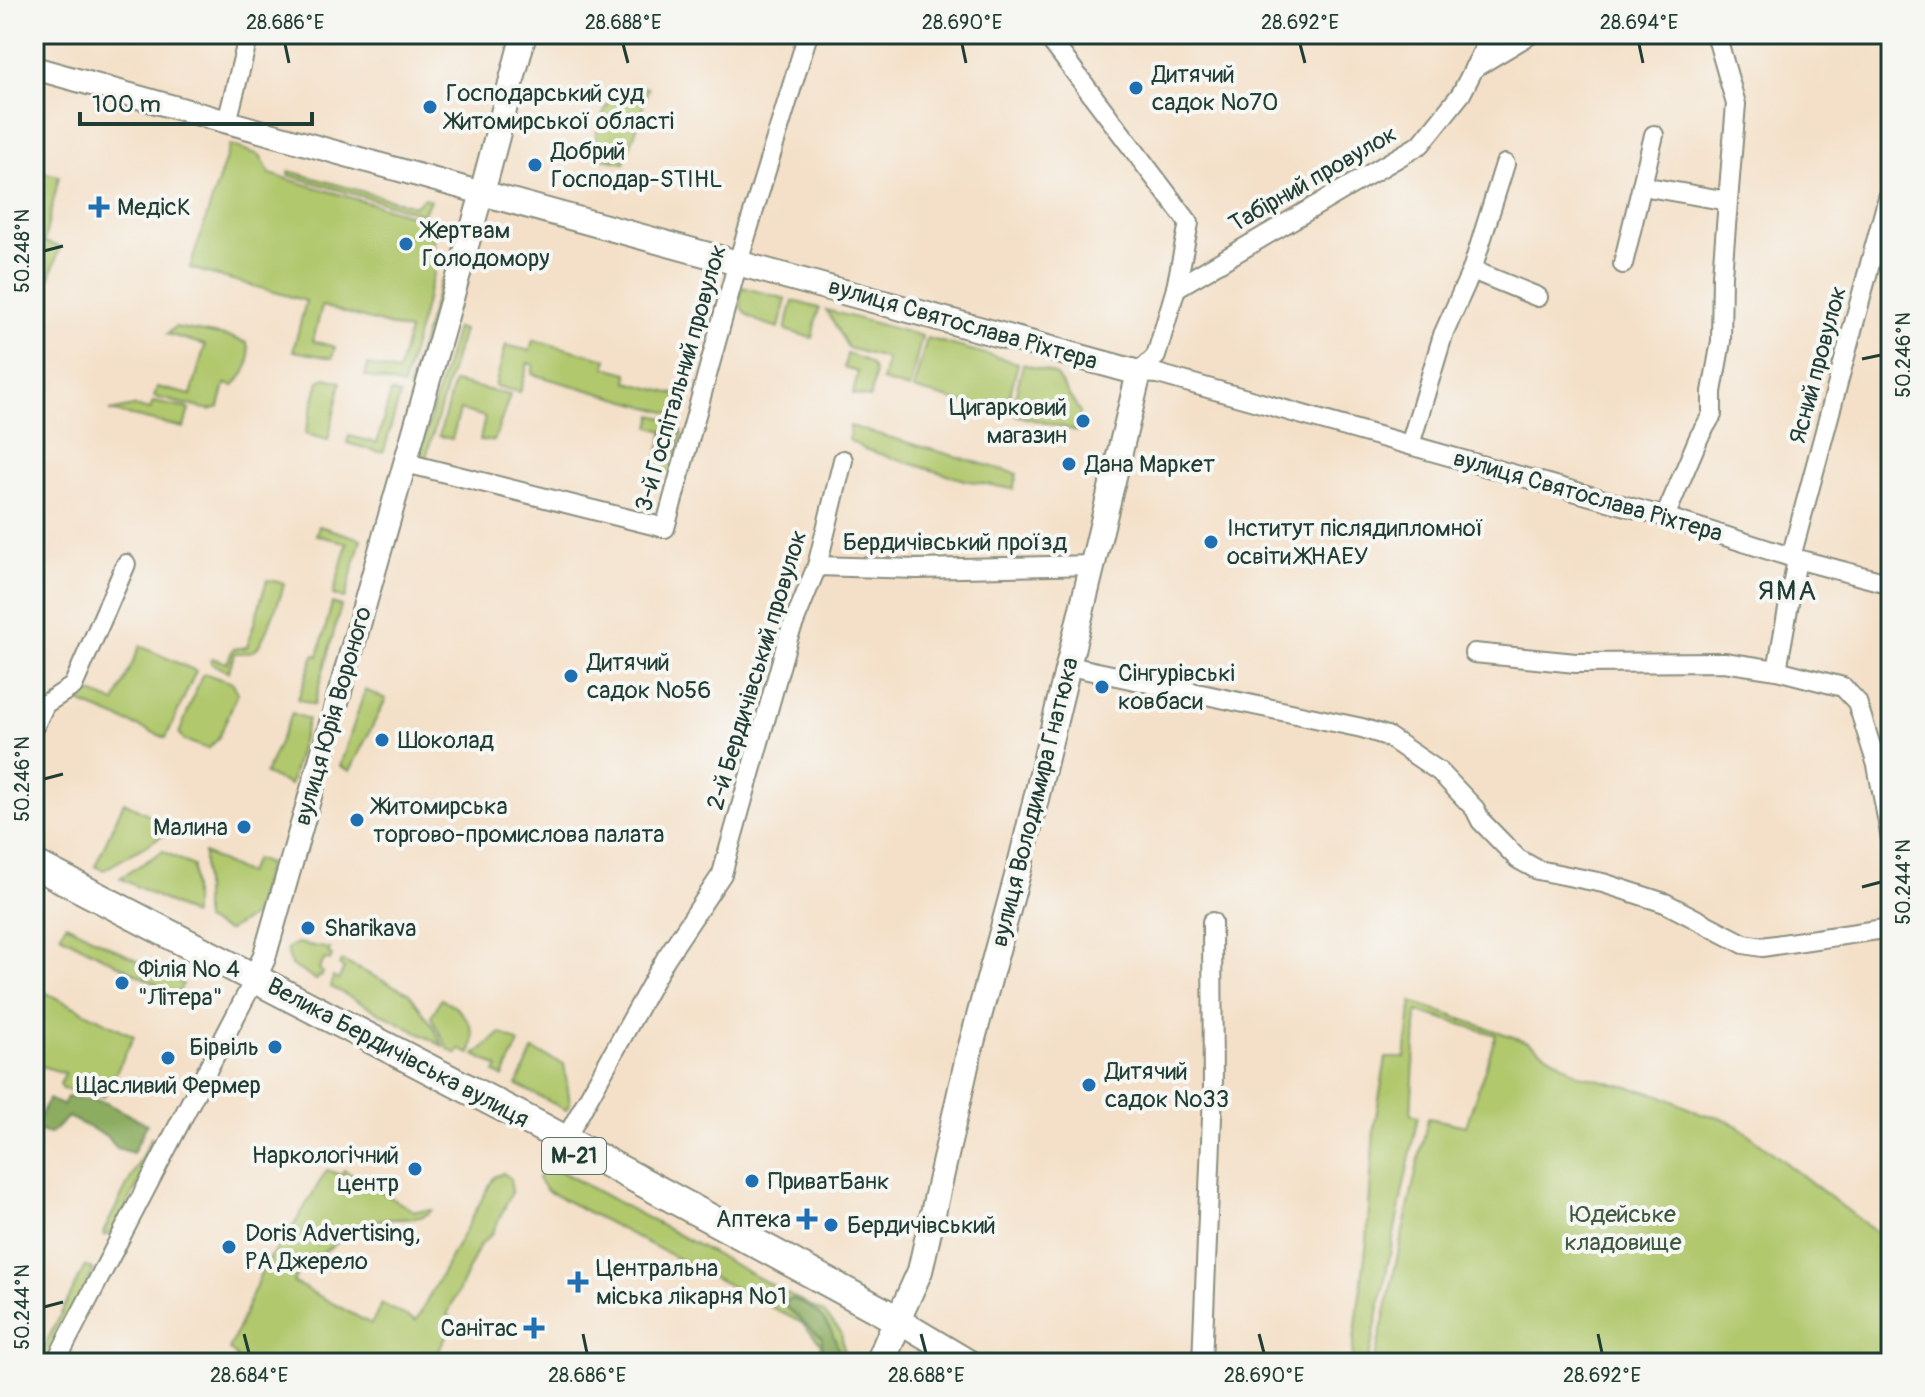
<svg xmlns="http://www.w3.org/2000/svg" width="1925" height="1397" font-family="Pangolin,sans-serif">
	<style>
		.green { fill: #b1c86d; stroke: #688250; stroke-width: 2 }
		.forest { fill: #8cac60; stroke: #56744a; stroke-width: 2 }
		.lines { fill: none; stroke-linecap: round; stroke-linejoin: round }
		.minor-casing { stroke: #8a8e7e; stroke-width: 22 }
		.tertiary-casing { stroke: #8a8e7e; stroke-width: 26 }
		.secondary-casing { stroke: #8a8e7e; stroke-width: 28 }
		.trunk-casing { stroke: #8a8e7e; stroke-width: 32 }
		.minor { stroke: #fff; stroke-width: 18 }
		.tertiary { stroke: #fff; stroke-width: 22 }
		.secondary { stroke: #fff; stroke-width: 24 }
		.trunk { stroke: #fff; stroke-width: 28 }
		.ticks { fill: none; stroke: #1f3d34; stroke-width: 3 }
		.poi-dot { fill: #1f6fb2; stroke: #f6f6f2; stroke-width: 3 }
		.labels { text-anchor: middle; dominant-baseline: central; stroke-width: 8; stroke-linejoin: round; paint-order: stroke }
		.shield { fill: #f6f6f2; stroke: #60746d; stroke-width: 2 }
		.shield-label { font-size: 22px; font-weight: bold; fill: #1f3d34 }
		.poi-label { font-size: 24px; fill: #1f3d34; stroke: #f6f6f2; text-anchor: start }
		.street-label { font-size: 24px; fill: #1f3d34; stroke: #f6f6f2 }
		.park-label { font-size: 24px; fill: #3c593f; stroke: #f6f6f2 }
		.quarter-label { font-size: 28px; letter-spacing: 2px; fill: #1f3d34; stroke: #f6f6f2 }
		.neatline { fill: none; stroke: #1f3d34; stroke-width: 3 }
		.ticks-label { font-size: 20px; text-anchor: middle; fill: #1f3d34 }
	</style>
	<rect width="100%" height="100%" fill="#f6f6f2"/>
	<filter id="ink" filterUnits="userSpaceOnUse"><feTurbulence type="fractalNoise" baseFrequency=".0125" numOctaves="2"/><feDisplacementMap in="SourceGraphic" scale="16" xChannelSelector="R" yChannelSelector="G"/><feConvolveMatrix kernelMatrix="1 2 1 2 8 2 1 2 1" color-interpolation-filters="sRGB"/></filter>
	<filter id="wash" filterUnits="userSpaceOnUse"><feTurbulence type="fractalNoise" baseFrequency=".006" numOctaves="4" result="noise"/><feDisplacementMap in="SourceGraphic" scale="32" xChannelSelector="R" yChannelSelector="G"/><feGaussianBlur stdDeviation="1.8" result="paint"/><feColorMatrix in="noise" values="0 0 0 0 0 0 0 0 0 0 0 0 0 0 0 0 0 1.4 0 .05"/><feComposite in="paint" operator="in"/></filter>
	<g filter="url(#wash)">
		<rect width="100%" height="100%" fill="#f4e0c8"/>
		<g class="green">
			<path d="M635,85l13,3 -10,37 -14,38 -34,-7c10,-30 11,-62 45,-71z"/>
			<path d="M230,145l30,10 10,19 147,43 6,3 8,12 3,11 -4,16 4,13 -31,114 -38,-10 3,-11 30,7 11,-41 -87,-25 -9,35 22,6 -3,11 -39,-7 13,-50 -116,-33z"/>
			<path d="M34,170l25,6 -15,66 16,5 -11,33 -8,-2 -3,11 -4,-1z"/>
			<path d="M289,171l125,35 10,-8 6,2 -7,14 -135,-39z"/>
			<path d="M441,280l6,2 -31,108 -8,-2z"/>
			<path d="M742,287l44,12 -7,29c-23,-6 -46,-13 -37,-41z"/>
			<path d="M793,301l26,7 -7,30 -27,-8z"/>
			<path d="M826,310l96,26 -13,53 -27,-8 5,-22 -39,-11z"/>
			<path d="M175,327l56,10 16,6c6,18 0,29 -13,43l-9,-2 -6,23 -9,3 -56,-13 3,-10 34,8 14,-50 -38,-11z"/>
			<path d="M456,328l7,2 -38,131 -5,-7z"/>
			<path d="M927,338l91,25 -13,51 -92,-25z"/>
			<path d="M533,340l74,19 -2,8 23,6 -1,9 55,14 4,11 -5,6 -8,1 -141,-40 2,-9 -6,-2 -8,29 -25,-6 11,-41 24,6z"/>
			<path d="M847,354c31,9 31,14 23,44l-17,-4 5,-22 -14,-4z"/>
			<path d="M1023,364l32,10 25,38 -3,19 -66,-17z"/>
			<path d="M326,378l15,4 -13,58 -23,-6 14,-53z"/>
			<path d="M454,382l56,13 -16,46 -14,-1 5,-23 -25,-7 -8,29 -13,-3z"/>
			<path d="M391,392l9,3 -16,56 -5,1 -32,-9 2,-7 28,7z"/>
			<path d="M153,402l36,7 -5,19 -74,-17 23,-5 17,4z"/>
			<path d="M653,415c13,4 24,5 29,19l-9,38 -19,-4 10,-37 -14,-4z"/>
			<path d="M850,426l167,48 -4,15 -49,-9 -100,-31 -15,-9z"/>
			<path d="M319,526l42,13 -16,59 -12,-3 14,-52 -31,-8z"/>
			<path d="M267,580l17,3c-1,9 -22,63 -29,67 -5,3 -13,3 -20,3l-7,19 -17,-9 1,-5 15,5 6,-14 14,-2z"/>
			<path d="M332,603l9,3 -27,99 -16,-6 16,-44 4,1z"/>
			<path d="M140,646l56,25 -30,67 -87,-36 6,-12 30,13z"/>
			<path d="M206,674l27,9 5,10 -20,46 -10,10 -24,-9 -5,-6 23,-59z"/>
			<path d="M365,690l21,9 -36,72 -10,-5z"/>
			<path d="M292,713l16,6 -18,66 -25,-11z"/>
			<path d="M124,802l39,20 4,11 -63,37 -9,-4z"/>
			<path d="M163,851l30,15v49l-73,-37z"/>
			<path d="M204,853l43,21 8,-15 13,5 -15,52 -26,15 -23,-11z"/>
			<path d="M66,924l117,60 -6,11 -117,-60z"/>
			<path d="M297,943l33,6 -2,4 4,3 -2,5 -5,-2 -6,10 4,4 -2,4 -3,-1 -2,4 -25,-15 -4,-16z"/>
			<path d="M342,961l67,32 23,32 11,21 -112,-59 2,-10 5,3 6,-11 -5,-4z"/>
			<path d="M34,987l100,49 -30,61 -42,-8 -2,-5 5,-11 -31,-9z"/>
			<path d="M441,999c22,9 39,30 29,55l-10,-5 -3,5 -9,-5 -17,-32z"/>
			<path d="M1412,1002l116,40 52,33 80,20 41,19 15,2 22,10 153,118v119h-517l54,-245 38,8 30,-91 -79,-24 -6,103 7,2 -50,247h-17l16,-122 7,-113 12,-70h19z"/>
			<path d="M501,1033l18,10 -16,34 -8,-4 3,-6 -23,-12z"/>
			<path d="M533,1050l31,14 6,39 -4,7 -49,-25z"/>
			<path d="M151,1138l6,10 -45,85 -8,3 -1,-3z"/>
			<path d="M547,1164l277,149 17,19 5,31h-24l-2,-21 -18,-19 -255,-132 -9,-12 5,-13z"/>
			<path d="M327,1170l14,5 3,-5 70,41 18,-1c-12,15 -45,5 -63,12l-67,44 -9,16 78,42 11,-20 34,17 78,-144 9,-4 7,5 2,14 -20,42 -12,11 -33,70 8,5 -23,43h-193l-5,-10 -5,-3 35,-84 27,-36z"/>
			<path d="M85,1266l9,4 -48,93h-10z"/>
		</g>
		<g class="forest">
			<path d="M67,1097l37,5 43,22 -14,29 -16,-5 -12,-13 -37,-18 -18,17 -16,-5v-14l6,2 8,-18 15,6z"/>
			<path d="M792,1299c30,10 45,34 49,64h-17l-2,-25 -36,-31v-7z"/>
		</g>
	</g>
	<g filter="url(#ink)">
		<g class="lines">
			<defs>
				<g id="minor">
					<path d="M1046,34l143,189 -13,65 -20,68 -17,17"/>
					<path d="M1474,68l57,-34"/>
					<path d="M227,122l22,-88"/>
					<path d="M1642,186l86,15"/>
					<path d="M1623,264l31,-129"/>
					<path d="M1472,270l66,27"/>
					<path d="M1176,288l245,-144 40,-50 25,-49 -1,-11"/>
					<path d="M1139,373l19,1 507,143 132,42 94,25"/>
					<path d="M1410,445l33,-110 29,-65 33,-106"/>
					<path d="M406,463l259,65 73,-266 70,-228"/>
					<path d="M1665,517l34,-80 13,-22v-23l9,-51 1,-66 14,-171 -20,-70"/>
					<path d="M1791,557l100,-371"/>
					<path d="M817,566l100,3 177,-4"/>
					<path d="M1474,653l102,10 148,-1 53,8 66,17 14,15 20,63 14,74"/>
					<path d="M1069,666l293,62 25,8 53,36 35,37 6,12 37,38 20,11 65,13 62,20 79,41 18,3 129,-19"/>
					<path d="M1777,670l20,-111"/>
					<path d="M34,727l11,-23 28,-18 53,-122"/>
					<path d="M565,1140l101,-182 56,-84 67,-239 28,-69 26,-106"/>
					<path d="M55,1363l196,-377"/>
					<path d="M1202,1363l11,-271 -1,-170"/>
				</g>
				<path id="tertiary" d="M34,68l448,125 -218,765 -13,28"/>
				<path id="secondary" d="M524,34l-42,159 657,180 -120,496 -51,188 -48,214 -22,49 72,43"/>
				<path id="trunk" d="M34,864l507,263 357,193 -18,43"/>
			</defs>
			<use href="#minor" class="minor-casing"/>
			<use href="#tertiary" class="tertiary-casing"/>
			<use href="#secondary" class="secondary-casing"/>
			<use href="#trunk" class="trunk-casing"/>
			<use href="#minor" class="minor"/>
			<use href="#tertiary" class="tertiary"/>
			<use href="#secondary" class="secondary"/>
			<use href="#trunk" class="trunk"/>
		</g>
	</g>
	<path class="ticks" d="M285,44l4,19M623,44l5,19M962,44l4,19M1300,44l5,19M1639,44l4,19M44,251l19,-5M1862,359l19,-4M44,779l19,-5M1862,887l19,-5M44,1307l19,-5M244,1334l5,19M583,1334l4,19M921,1334l5,19M1259,1334l5,19M1598,1334l4,19"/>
	<g class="poi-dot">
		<circle cx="1136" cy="88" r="8"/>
		<circle cx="430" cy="107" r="8"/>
		<circle cx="535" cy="165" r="8"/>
		<path d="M95 195h8v8h8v8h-8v8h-8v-8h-8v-8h8z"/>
		<circle cx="406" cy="244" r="8"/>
		<circle cx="1083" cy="421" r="8"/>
		<circle cx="1069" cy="464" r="8"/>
		<circle cx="1211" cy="542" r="8"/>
		<circle cx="571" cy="676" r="8"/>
		<circle cx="1102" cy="687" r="8"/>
		<circle cx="382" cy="740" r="8"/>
		<circle cx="357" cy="820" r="8"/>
		<circle cx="244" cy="827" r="8"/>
		<circle cx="308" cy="928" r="8"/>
		<circle cx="122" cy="983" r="8"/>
		<circle cx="275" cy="1047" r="8"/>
		<circle cx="168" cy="1058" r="8"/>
		<circle cx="1089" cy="1085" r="8"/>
		<circle cx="415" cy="1169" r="8"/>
		<circle cx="752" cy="1181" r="8"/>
		<path d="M803 1207h8v8h8v8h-8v8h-8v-8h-8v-8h8z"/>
		<circle cx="831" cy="1225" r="8"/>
		<circle cx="229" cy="1247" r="8"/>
		<path d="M574 1270h8v8h8v8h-8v8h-8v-8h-8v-8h8z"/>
		<path d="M530 1316h8v8h8v8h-8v8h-8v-8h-8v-8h8z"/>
	</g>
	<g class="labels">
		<rect class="shield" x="542" y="1138" width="64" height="36" rx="6"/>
		<g class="shield-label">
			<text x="574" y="1156">М-21</text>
		</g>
		<g class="poi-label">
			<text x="1152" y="74">Дитячий<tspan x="1152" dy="28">садок №70</tspan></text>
			<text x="446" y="93">Господарський суд<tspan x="446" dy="28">Житомирської області</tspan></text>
			<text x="551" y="151">Добрий<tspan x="551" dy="28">Господар-STIHL</tspan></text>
			<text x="117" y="207">МедісК</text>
			<text x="422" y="230">Жертвам<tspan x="422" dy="28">Голодомору</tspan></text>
			<text x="1067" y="407" text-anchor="end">Цигарковий<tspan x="1067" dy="28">магазин</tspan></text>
			<text x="1085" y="464">Дана Маркет</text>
			<text x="1227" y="528">Інститут післядипломної<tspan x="1227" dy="28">освіти ЖНАЕУ</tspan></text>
			<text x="587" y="662">Дитячий<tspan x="587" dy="28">садок №56</tspan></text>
			<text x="1118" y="673">Сінгурівські<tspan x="1118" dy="28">ковбаси</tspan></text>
			<text x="398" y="740">Шоколад</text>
			<text x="373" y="806">Житомирська<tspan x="373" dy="28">торгово-промислова палата</tspan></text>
			<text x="228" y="827" text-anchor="end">Малина</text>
			<text x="324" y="928">Sharikava</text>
			<text x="138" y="969">Філія № 4<tspan x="138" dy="28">"Літера"</tspan></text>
			<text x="259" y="1047" text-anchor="end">Бірвіль</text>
			<text x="1105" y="1071">Дитячий<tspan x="1105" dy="28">садок №33</tspan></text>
			<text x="168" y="1085" text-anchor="middle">Щасливий Фермер</text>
			<text x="399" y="1155" text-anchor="end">Наркологічний<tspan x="399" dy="28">центр</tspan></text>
			<text x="768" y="1181">ПриватБанк</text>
			<text x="791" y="1219" text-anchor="end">Аптека</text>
			<text x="847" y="1225">Бердичівський</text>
			<text x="245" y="1233">Doris Advertising,<tspan x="245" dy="28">РА Джерело</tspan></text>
			<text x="596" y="1268">Центральна<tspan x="596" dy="28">міська лікарня №1</tspan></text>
			<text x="518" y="1328" text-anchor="end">Санітас</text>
		</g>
		<g class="street-label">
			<text transform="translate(1313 179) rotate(-30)">Табірний провулок</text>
			<text transform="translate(963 324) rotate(16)">вулиця Святослава Ріхтера</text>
			<text transform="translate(1818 365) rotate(-75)">Ясний провулок</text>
			<text transform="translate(681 378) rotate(-74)">3-й Госпітальний провулок</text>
			<text transform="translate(1588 496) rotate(16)">вулиця Святослава Ріхтера</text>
			<text x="955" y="542">Бердичівський проїзд</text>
			<text transform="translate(757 670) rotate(-73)">2-й Бердичівський провулок</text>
			<text transform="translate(333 716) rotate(-74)">вулиця Юрія Вороного</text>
			<text transform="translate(1035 802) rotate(-76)">вулиця Володимира Гнатюка</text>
			<text transform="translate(398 1053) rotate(28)">Велика Бердичівська вулиця</text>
		</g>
		<g class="park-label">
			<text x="1623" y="1214">Юдейське<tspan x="1623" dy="28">кладовище</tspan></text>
		</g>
		<g class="quarter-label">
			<text x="1788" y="591">ЯМА</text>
		</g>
	</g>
	<rect width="1925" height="1397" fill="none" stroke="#f6f6f2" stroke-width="88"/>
	<path d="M80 112v12h232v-12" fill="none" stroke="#1f3d34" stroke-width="4"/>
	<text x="92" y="112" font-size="24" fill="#1f3d34" stroke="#f6f6f2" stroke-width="6" paint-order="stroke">100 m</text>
	<rect x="44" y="44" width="1837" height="1309" class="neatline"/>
	<g class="ticks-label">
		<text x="285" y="29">28.686°E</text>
		<text x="623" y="29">28.688°E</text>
		<text x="962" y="29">28.690°E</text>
		<text x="1300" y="29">28.692°E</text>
		<text x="1639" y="29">28.694°E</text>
		<text transform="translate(22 251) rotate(-90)" y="7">50.248°N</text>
		<text transform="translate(1903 355) rotate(-90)" y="7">50.246°N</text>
		<text transform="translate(22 779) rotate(-90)" y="7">50.246°N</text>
		<text transform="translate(1903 882) rotate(-90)" y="7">50.244°N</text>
		<text transform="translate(22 1307) rotate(-90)" y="7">50.244°N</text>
		<text x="249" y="1382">28.684°E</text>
		<text x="587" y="1382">28.686°E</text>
		<text x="926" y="1382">28.688°E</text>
		<text x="1264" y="1382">28.690°E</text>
		<text x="1602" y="1382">28.692°E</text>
	</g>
</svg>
